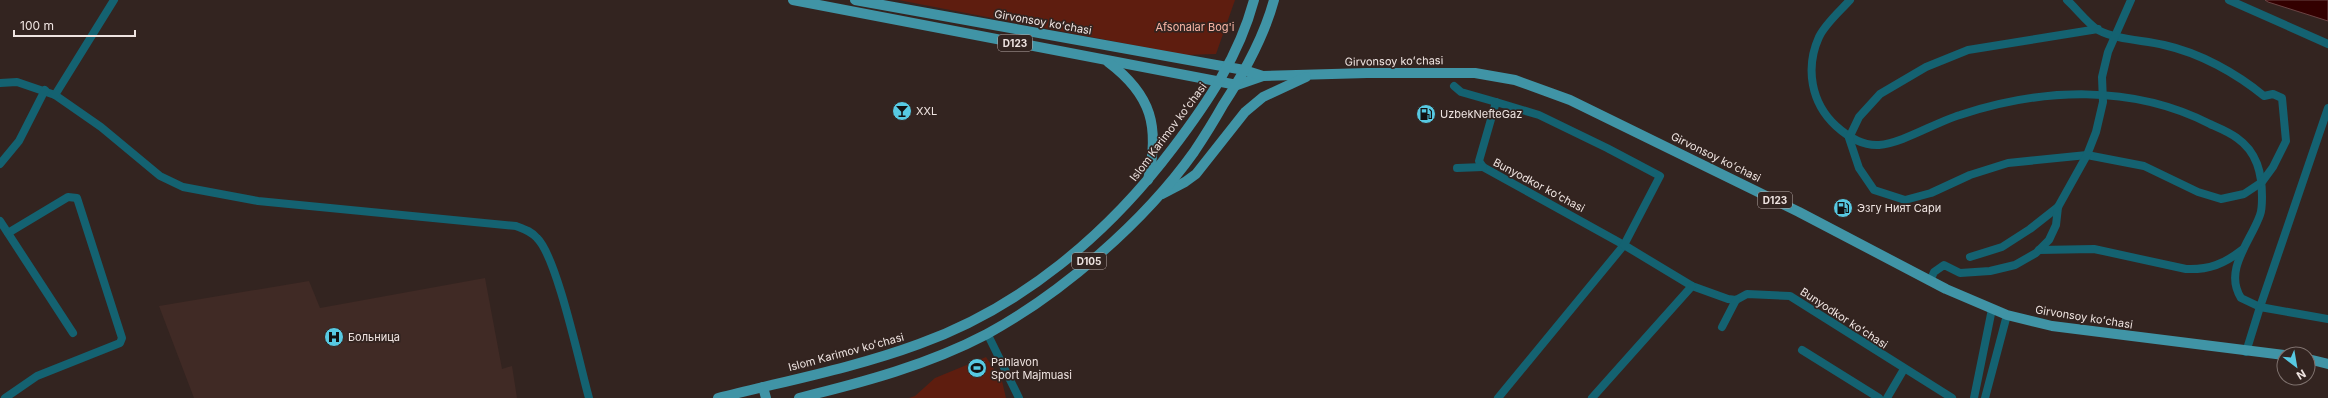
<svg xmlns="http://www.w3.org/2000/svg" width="2328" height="398" font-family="Inter,sans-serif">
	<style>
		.built { fill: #402a25 }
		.park { fill: #5e1d0f }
		.water { fill: #300; stroke: #6b4444 }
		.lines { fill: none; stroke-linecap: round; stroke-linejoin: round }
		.minor { stroke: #146271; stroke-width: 8 }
		.major { stroke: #4094a6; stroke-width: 10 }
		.labels { text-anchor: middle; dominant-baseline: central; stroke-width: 3.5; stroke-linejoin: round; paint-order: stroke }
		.shield { fill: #332420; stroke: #b7aaa7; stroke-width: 1 }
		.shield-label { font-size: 10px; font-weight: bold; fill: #efe4e1 }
		.street-label { font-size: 11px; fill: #efe4e1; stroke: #332420 }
		.park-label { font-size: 11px; fill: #f9b6a6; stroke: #332420 }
		.poi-label { font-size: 11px; fill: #efe4e1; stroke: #332420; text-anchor: start }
	</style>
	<rect width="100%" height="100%" fill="#332420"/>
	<path class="built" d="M485,278l17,91 10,-3 5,32h-323l-35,-92 150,-25 11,27z"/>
	<g class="park">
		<path d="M898,0h337l-19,54 -31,1z"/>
		<path d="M986,357l16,24 4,17h-97l6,-2 20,-18z"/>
	</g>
	<path class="water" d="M2265,0h63v21l-60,-19z"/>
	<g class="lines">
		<g class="minor">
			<path d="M1850,0c-10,11 -25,24 -31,37 -14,31 -8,66 17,89 11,10 26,20 43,19 24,-2 57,-23 81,-30 81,-27 172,-31 250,9 9,4 19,8 27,14 20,14 25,35 25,59 0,6 0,13 -2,18 -9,26 -37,55 -19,83l19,9 68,-199"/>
			<path d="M2067,0c10,9 20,23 31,30 19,10 45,10 66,15 36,8 72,28 100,51l9,-2 9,4 4,43 -13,26 -11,15 -18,12 -23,5 -23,-7 -54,-26 -57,-11 -79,8 -38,12 -39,18 -26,7 -31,-10 -15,-22 -10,-30 10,-21 21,-23 46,-27 42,-17 130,-21"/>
			<path d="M2229,0l99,44"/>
			<path d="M0,83l17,-1 38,13 46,32 59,49 23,11 75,14 258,25c8,3 15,5 21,12 20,19 43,128 52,160"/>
			<path d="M1454,86l7,6 35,10 -17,59 4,6 141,78 -126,153"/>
			<path d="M55,95l59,-95"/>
			<path d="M1496,102l43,13 68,33 53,28 -36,69 68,41 36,13 8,1 11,-6 43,2 162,102"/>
			<path d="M0,164l19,-23 26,-51"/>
			<path d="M1457,168l26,-1"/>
			<path d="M0,221l73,112"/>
			<path d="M2039,250l55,-1 92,20c23,1 38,-5 56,-19"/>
			<path d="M1970,257l32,-10 28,-18 28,-22"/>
			<path d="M1930,281l4,-9 10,-7 16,8 30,-2 25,-6 21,-12 13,-13 7,-15 2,-18 29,-52 9,-23 7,-30 -1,-25 6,-25 23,-52"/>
			<path d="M1722,327l14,-27"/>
			<path d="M987,333l32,65"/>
			<path d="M1802,350l77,48"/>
			<path d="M2246,352l14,-45 68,12"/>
			<path d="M5,398l32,-22 83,-33 2,-5 -45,-140 -9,-1 -60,36"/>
			<path d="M1592,398l100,-112"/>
			<path d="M1887,398l17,-29"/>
			<path d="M1974,398l18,-89"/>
			<path d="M1985,398l22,-83"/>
		</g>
		<g class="major">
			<path d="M793,0l444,85 26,-9 104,-3h108l40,7 55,20 229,112 147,77 61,26 45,11 232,29"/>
			<path d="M855,0l389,70 19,6"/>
			<path d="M1108,62c44,33 52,65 40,118"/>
			<path d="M1162,194l23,-12 11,-8 49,-62 18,-15 43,-20"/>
			<path d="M2308,359l20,5"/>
			<path d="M763,387l3,11"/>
			<path d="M718,398c67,-17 136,-30 201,-54 103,-37 189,-110 254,-196 35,-46 66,-92 81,-148"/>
			<path d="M799,398c65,-16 129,-33 188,-64 75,-41 157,-112 207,-182 10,-15 20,-31 29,-47 21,-32 41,-68 51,-105"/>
		</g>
	</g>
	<defs>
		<symbol id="bar-disc" viewBox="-11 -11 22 22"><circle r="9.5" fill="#57c9e2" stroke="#332420"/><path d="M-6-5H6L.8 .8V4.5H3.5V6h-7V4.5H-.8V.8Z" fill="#111"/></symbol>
		<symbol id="fuel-disc" viewBox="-11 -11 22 22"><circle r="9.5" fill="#57c9e2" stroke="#332420"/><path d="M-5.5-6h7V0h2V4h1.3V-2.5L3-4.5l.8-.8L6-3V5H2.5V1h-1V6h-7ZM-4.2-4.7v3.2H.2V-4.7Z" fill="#111"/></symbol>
		<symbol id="hospital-disc" viewBox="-11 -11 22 22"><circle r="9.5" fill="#57c9e2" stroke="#332420"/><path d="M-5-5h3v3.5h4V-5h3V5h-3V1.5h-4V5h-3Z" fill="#111"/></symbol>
		<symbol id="stadium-disc" viewBox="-11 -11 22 22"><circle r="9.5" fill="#57c9e2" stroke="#332420"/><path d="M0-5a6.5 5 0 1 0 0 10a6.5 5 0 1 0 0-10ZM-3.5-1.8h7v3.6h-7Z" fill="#111"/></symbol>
	</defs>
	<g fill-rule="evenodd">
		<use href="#bar-disc" x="891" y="100" width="22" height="22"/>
		<use href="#fuel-disc" x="1415" y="103" width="22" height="22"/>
		<use href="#fuel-disc" x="1832" y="197" width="22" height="22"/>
		<use href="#hospital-disc" x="323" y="326" width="22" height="22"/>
		<use href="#stadium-disc" x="966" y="357" width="22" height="22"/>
	</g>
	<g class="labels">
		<g class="shield">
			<rect x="998" y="35" width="34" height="16" rx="3"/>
			<rect x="1758" y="192" width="34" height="16" rx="3"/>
			<rect x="1072" y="253" width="34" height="16" rx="3"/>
		</g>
		<g class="shield-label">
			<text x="1015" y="43">D123</text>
			<text x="1775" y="200">D123</text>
			<text x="1089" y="261">D105</text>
		</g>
		<g class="street-label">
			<text transform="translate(1043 22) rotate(10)">Girvonsoy koʻchasi</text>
			<text transform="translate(1394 61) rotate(-1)">Girvonsoy koʻchasi</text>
			<text transform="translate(1168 132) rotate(-53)">Islom Karimov koʻchasi</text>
			<text transform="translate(1716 157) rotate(26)">Girvonsoy koʻchasi</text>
			<text transform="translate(1539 185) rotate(28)">Bunyodkor koʻchasi</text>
			<text transform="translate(2084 317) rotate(9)">Girvonsoy koʻchasi</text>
			<text transform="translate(1844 318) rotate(33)">Bunyodkor koʻchasi</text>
			<text transform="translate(846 352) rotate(-15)">Islom Karimov koʻchasi</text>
		</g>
		<g class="park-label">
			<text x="1195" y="27">Afsonalar Bog'i</text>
		</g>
		<g class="poi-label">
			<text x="916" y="111">XXL</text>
			<text x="1440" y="114">UzbekNefteGaz</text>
			<text x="1857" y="208">Эзгу Ният Сари</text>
			<text x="348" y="337">Больница</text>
			<text x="991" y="362">Pahlavon<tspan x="991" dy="13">Sport Majmuasi</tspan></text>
		</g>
	</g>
	<g transform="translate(2296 366) rotate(149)"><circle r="19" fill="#332420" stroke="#7e716d"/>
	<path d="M0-3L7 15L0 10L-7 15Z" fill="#57c9e2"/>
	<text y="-6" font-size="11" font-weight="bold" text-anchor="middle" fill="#efe4e1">N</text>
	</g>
	<path d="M14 30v6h121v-6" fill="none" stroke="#efe4e1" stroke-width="2"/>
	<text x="20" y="30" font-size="12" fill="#efe4e1" stroke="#332420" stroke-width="3" paint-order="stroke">100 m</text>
</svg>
